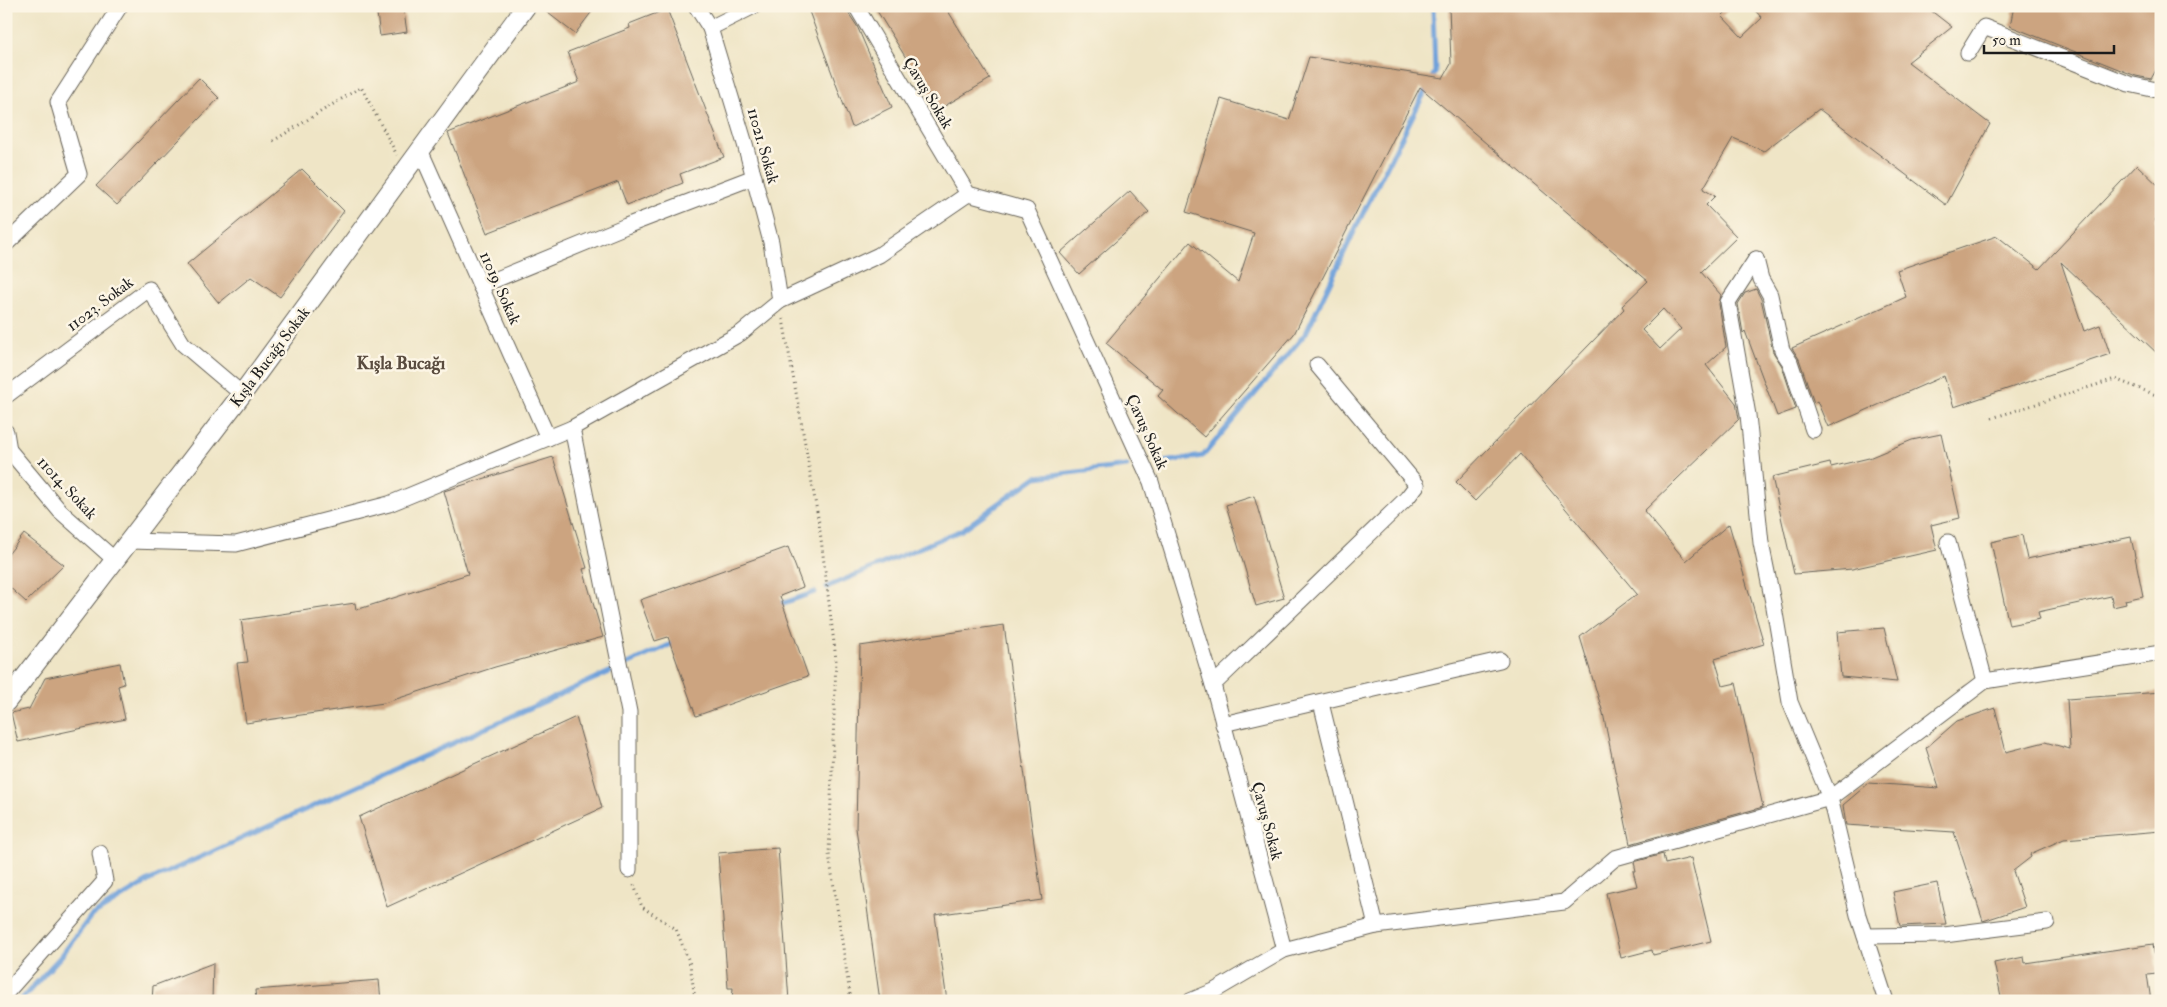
<svg xmlns="http://www.w3.org/2000/svg" width="2167" height="1007" font-family="'IM FELL Double Pica',serif">
	<style>
		.lines { fill: none; stroke-linecap: round; stroke-linejoin: round }
		.stream { stroke: #6fa1da; stroke-width: 5 }
		.building { fill: #cca480; fill-rule: evenodd }
		.minor-casing { stroke: #666258; stroke-width: 17 }
		.tertiary-casing { stroke: #666258; stroke-width: 21 }
		.path { stroke: #666258; stroke-width: 3; stroke-dasharray: 1 4; stroke-linecap: butt }
		.minor { stroke: #fff; stroke-width: 15 }
		.tertiary { stroke: #fff; stroke-width: 19 }
		.labels { text-anchor: middle; dominant-baseline: central; stroke-width: 5; stroke-linejoin: round; paint-order: stroke }
		.street-label { font-size: 16px; fill: #1c1c1c; stroke: #fcf5e5 }
		.neighbourhood-label { font-size: 18px; font-weight: bold; fill: #5a4c3f; stroke: #fcf5e5 }
	</style>
	<rect width="100%" height="100%" fill="#fcf5e5"/>
	<filter id="ink" filterUnits="userSpaceOnUse"><feTurbulence type="fractalNoise" baseFrequency=".02" numOctaves="2"/><feDisplacementMap in="SourceGraphic" scale="10" xChannelSelector="R" yChannelSelector="G"/><feConvolveMatrix kernelMatrix="1 2 1 2 8 2 1 2 1" color-interpolation-filters="sRGB"/></filter>
	<filter id="wash" filterUnits="userSpaceOnUse"><feTurbulence type="fractalNoise" baseFrequency=".0096" numOctaves="4" result="noise"/><feDisplacementMap in="SourceGraphic" scale="20" xChannelSelector="R" yChannelSelector="G"/><feGaussianBlur stdDeviation="1.12" result="paint"/><feColorMatrix in="noise" values="0 0 0 0 0 0 0 0 0 0 0 0 0 0 0 0 0 1.4 0 .05"/><feComposite in="paint" operator="in"/></filter>
	<g filter="url(#wash)">
		<rect width="100%" height="100%" fill="#efe5c6"/>
		<g class="lines">
			<g class="stream">
				<path d="M1163,462l40,-6 103,-123 54,-114 75,-147 -2,-66"/>
				<path d="M827,587l135,-57 74,-53 91,-11"/>
				<path d="M778,605l37,-13"/>
				<path d="M20,1001l42,-46 29,-39 59,-36 526,-238"/>
			</g>
		</g>
		<g id="blocks">
			<g class="building">
				<path d="M376,6h27l4,26 -27,4z"/>
				<path d="M539,6h57l-21,28z"/>
				<path d="M807,6l38,2 12,18 35,81 -40,20z"/>
				<path d="M874,6h71l45,73 -52,31z"/>
				<path d="M1449,6h283l-10,10 20,21 20,-19 -11,-12h174l27,21 -44,35 82,62 -44,81 -127,-96 -55,42 -31,-13 -30,51 12,7 -9,9 31,32 -36,35 20,23 -2,9 7,43 -20,18 30,38 3,16 -95,92 42,50 43,-37 35,120 -49,15 8,27 13,-3 27,124 -133,37 -27,-131 -23,-76 57,-43 -117,-140 -45,47 -19,-19 168,-173 -2,-3 26,-25 -228,-194 -126,247 -90,103 -46,-41 5,-6 -57,-47 84,-101 48,40 16,-49 -68,-21 35,-113 68,21 20,-63 134,21 8,-14zM1663,309l18,20 -21,20 -18,-19z"/>
				<path d="M2014,6h147v55l-10,18 -15,-3 -126,-50z"/>
				<path d="M667,9l57,148 -44,17 3,9 -56,22 -9,-23 -131,51 -39,-100 131,-51 -11,-30 62,-24 -1,-4z"/>
				<path d="M199,78l20,20 -102,107 -21,-19z"/>
				<path d="M2137,165l24,23v26l-6,6 6,6v131l-100,-95 23,69 16,-6 10,29 -156,53 -10,-31 -116,51 -11,-26 -3,2 -15,-44 -7,-11 114,-51 -9,-27 100,-34 42,33z"/>
				<path d="M302,169l42,42 -64,86 -29,-20 -32,26 -32,-39z"/>
				<path d="M1130,191l19,21 -70,62 -19,-21z"/>
				<path d="M1756,289l5,10 12,53 9,14 14,43 -19,7 -32,-85 -2,2 -5,-29 7,-11z"/>
				<path d="M1941,434l19,84 -29,7 6,25 -85,19 -58,5 -22,-97 58,-14 1,4 38,-9 43,-18z"/>
				<path d="M553,457l34,111 -4,1 20,68 -108,30 -111,36 -138,20 -9,-60 11,-1 -7,-42 114,-17 1,7 112,-36 -24,-83z"/>
				<path d="M1254,496l30,102 -28,8 -30,-101z"/>
				<path d="M24,534l40,31 -38,37 -20,-18v-27z"/>
				<path d="M2022,535l5,24 104,-22 12,59 -18,4 1,4 -13,3 -2,-11 -73,16 2,7 -31,6 -18,-83z"/>
				<path d="M788,547l15,40 -23,9 28,80 -112,40 -28,-79 -13,4 -15,-41z"/>
				<path d="M1004,625l38,275 -107,15 12,86h-67l-24,-173 4,-182z"/>
				<path d="M1884,628l13,54 -56,-5 -4,-45z"/>
				<path d="M120,663l4,21 -6,2 7,33 -107,23 -7,-29 18,-4 16,-31z"/>
				<path d="M2161,692v53h-3l3,86 -97,8 -34,15 1,3 -18,14 12,36 -42,14 -29,-89 -108,-7 -3,-20 26,-22 70,5 -13,-40 31,-27 38,-13 11,44 39,-10 25,7 -3,-50z"/>
				<path d="M576,717l26,91 -215,99 -28,-90z"/>
				<path d="M778,848l11,153h-57l1,-13h-5l-10,-135z"/>
				<path d="M1663,854l2,10 26,-6 20,83 -58,14 -1,-5 -31,8 -15,-65 31,-7 -4,-15h3l-2,-9z"/>
				<path d="M1937,883l9,41 -46,2 -7,-34z"/>
				<path d="M2153,944l4,29 -10,1 4,27h-149l-8,-38 30,-6 1,6z"/>
				<path d="M213,963l-1,38h-60l1,-15z"/>
				<path d="M379,980l2,21h-125l-1,-11z"/>
			</g>
		</g>
	</g>
	<g filter="url(#ink)">
		<use href="#blocks" fill-opacity="0" stroke="#666258" stroke-width="1"/>
		<g class="lines">
			<defs>
				<g id="minor">
					<path d="M696,6l14,22 35,116 26,98 9,59"/>
					<path d="M854,6l3,2 111,186 59,16 124,272 62,203 71,265"/>
					<path d="M710,28l44,-22"/>
					<path d="M1968,53l16,-26 145,57 32,7"/>
					<path d="M421,152l127,286"/>
					<path d="M6,244l73,-70 -21,-72 62,-96"/>
					<path d="M1756,259l5,20 9,16 12,55 8,12 23,68"/>
					<path d="M480,286l146,-60 128,-49"/>
					<path d="M6,396l143,-107 34,55 59,50"/>
					<path d="M572,428l57,284v158"/>
					<path d="M6,432l3,18 51,61 55,49"/>
					<path d="M130,541l106,3 153,-40 183,-76 169,-95 39,-32 99,-46 89,-61"/>
					<path d="M1948,542l37,139"/>
					<path d="M1213,685l194,-187 10,-13 -100,-120"/>
					<path d="M1321,703l55,223"/>
					<path d="M1223,724l277,-64"/>
					<path d="M1865,936l79,-1 103,-13"/>
					<path d="M6,993l99,-112 -5,-28"/>
					<path d="M1190,1001l24,-10 70,-41 92,-24 188,-24 51,-44 215,-60 -40,-96 -16,-95 -13,-64 -13,-128 -20,-113 28,-43"/>
					<path d="M1886,1001l-28,-86 -28,-117 155,-117 176,-28"/>
				</g>
				<path id="tertiary" d="M6,702l236,-308 284,-388"/>
			</defs>
			<use href="#minor" class="minor-casing"/>
			<use href="#tertiary" class="tertiary-casing"/>
			<g class="path">
				<path d="M273,141l88,-54 36,68"/>
				<path d="M783,319l36,204 17,136 -7,195 22,147"/>
				<path d="M1992,418l123,-39 46,18"/>
				<path d="M634,885l8,22 34,22 14,35 5,35 -2,2"/>
			</g>
			<use href="#minor" class="minor"/>
			<use href="#tertiary" class="tertiary"/>
		</g>
	</g>
	<g class="labels">
		<g class="street-label">
			<text transform="translate(928 93) rotate(59)">Çavuş Sokak</text>
			<text transform="translate(763 146) rotate(74)">11021. Sokak</text>
			<text transform="translate(500 288) rotate(66)">11019. Sokak</text>
			<text transform="translate(100 304) rotate(-37)">11023. Sokak</text>
			<text transform="translate(270 357) rotate(-53)">Kışla Bucağı Sokak</text>
			<text transform="translate(1147 432) rotate(66)">Çavuş Sokak</text>
			<text transform="translate(67 488) rotate(47)">11014. Sokak</text>
			<text transform="translate(1267 821) rotate(75)">Çavuş Sokak</text>
		</g>
		<g class="neighbourhood-label">
			<text x="401" y="363">Kışla Bucağı</text>
		</g>
	</g>
	<rect width="2167" height="1007" fill="none" stroke="#fcf5e5" stroke-width="25"/>
	<path d="M1984 45v8h130v-8" fill="none" stroke="#1c1c1c" stroke-width="2.5"/>
	<text x="1992" y="45" font-size="15" fill="#1c1c1c" stroke="#fcf5e5" stroke-width="4" paint-order="stroke">50 m</text>
</svg>
